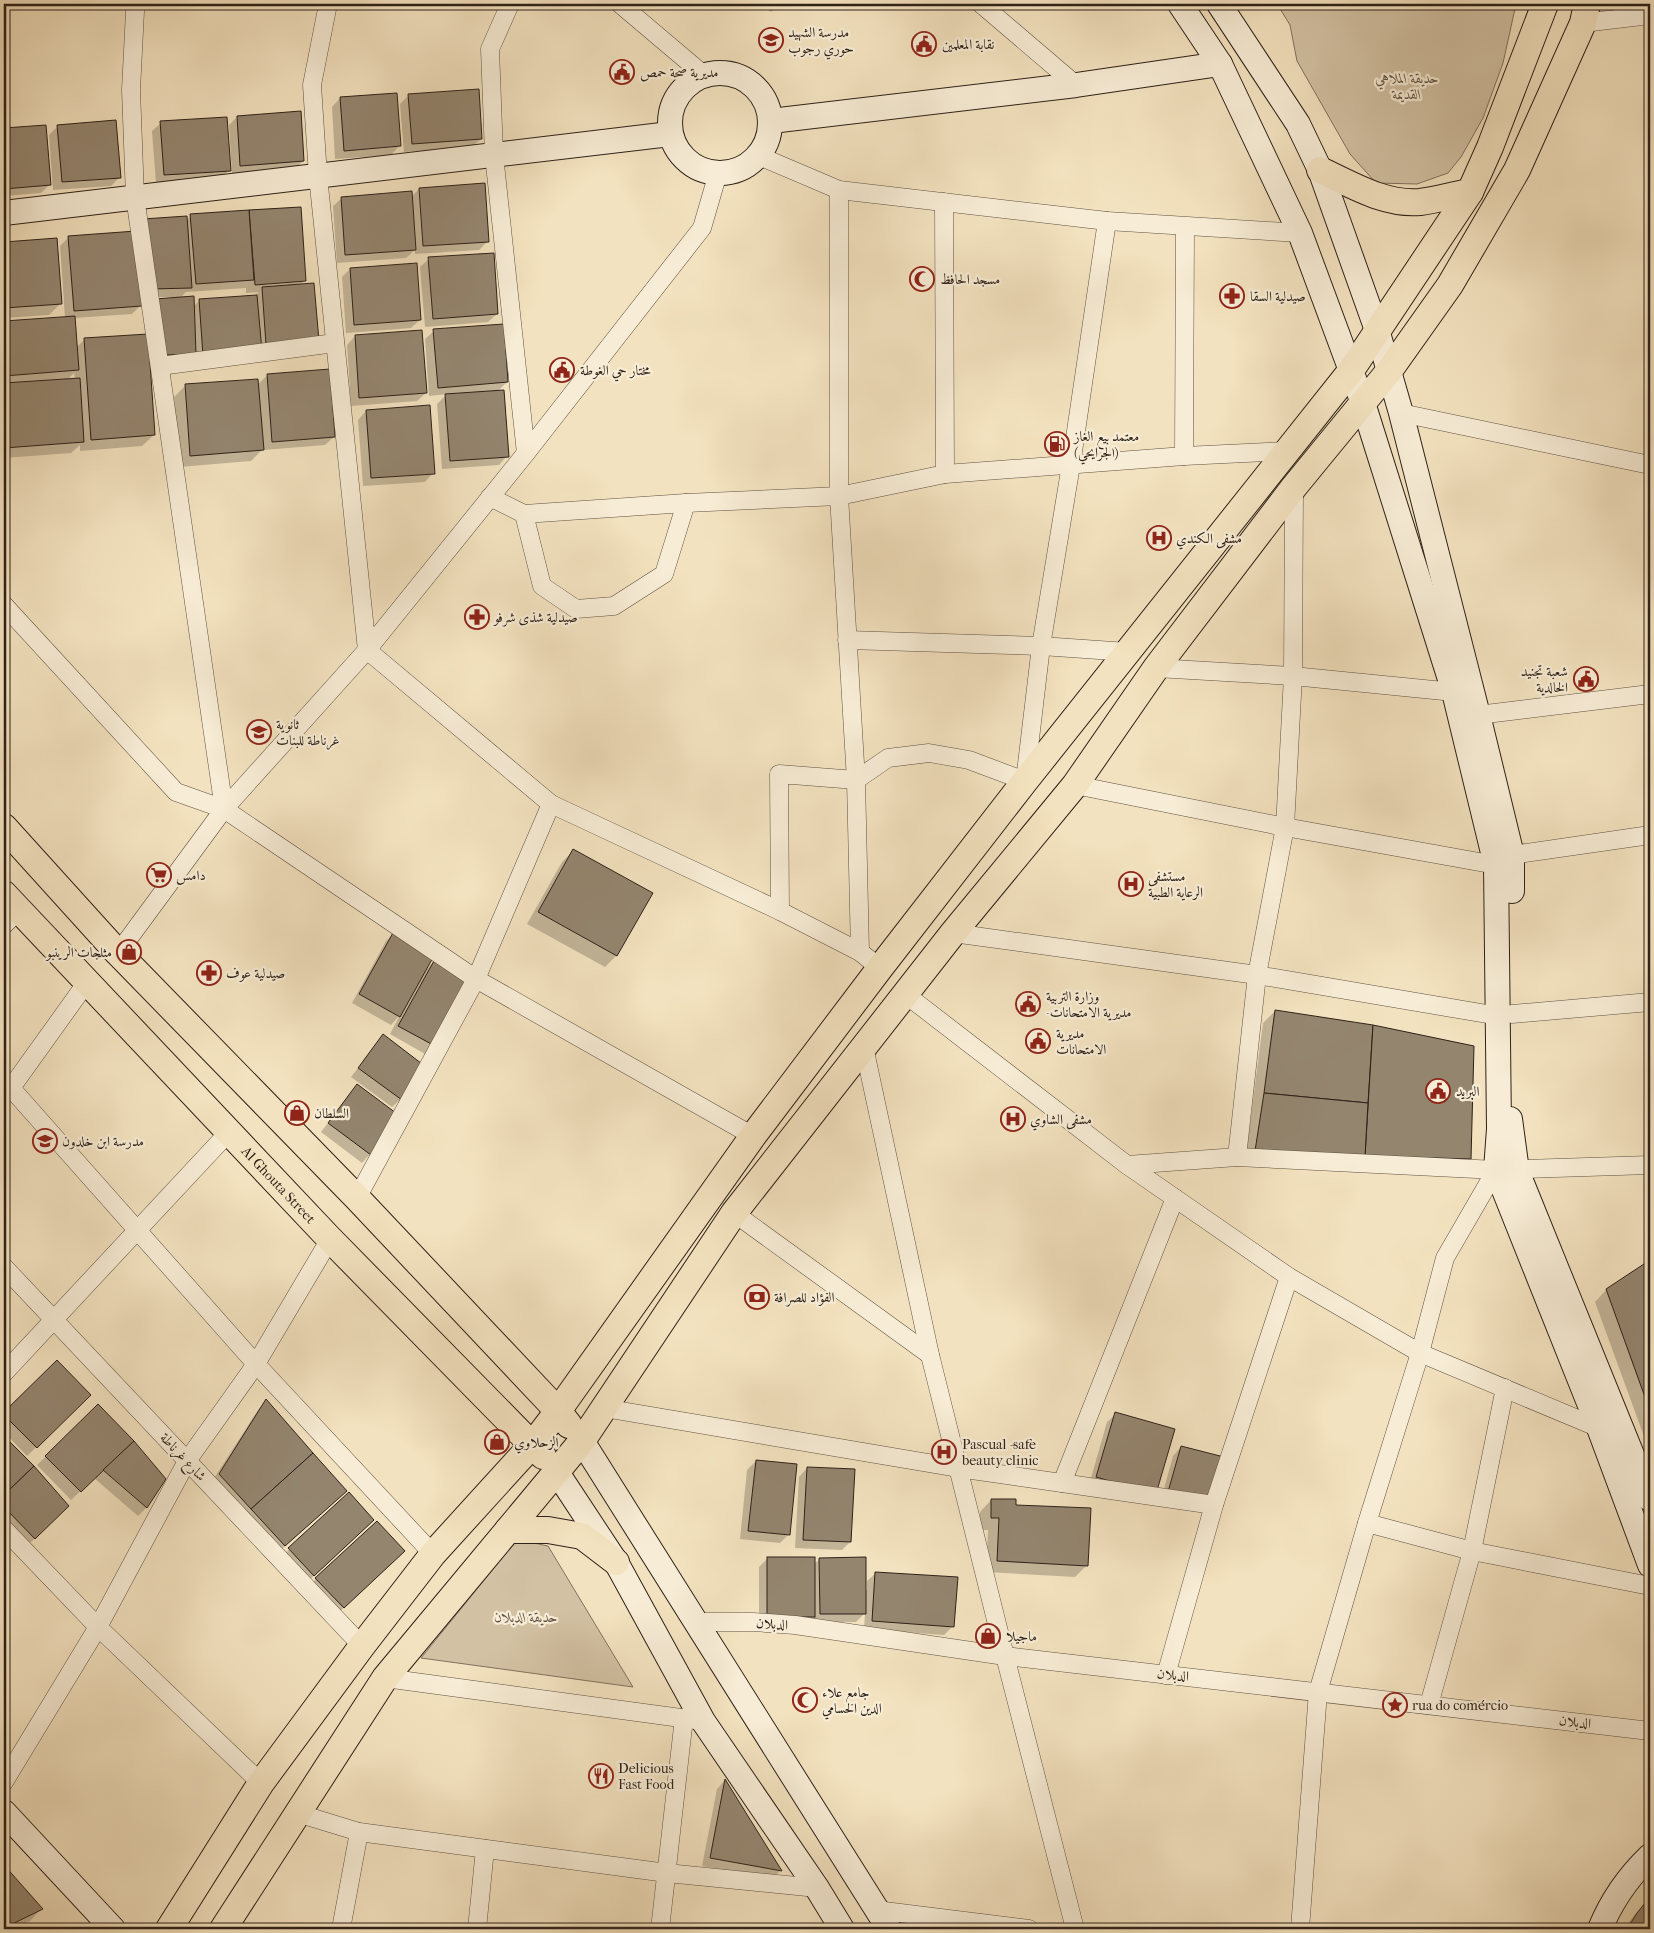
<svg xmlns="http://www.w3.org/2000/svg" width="1654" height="1933" font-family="'IM FELL French Canon',Amiri,serif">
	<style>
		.green { fill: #d2c1a3; stroke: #80715e }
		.shadow { fill: #0003; fill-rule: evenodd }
		.building { fill: #94856f; stroke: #2e2118 }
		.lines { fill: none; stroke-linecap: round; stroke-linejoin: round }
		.street-casing { stroke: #5f5142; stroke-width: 19 }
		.secondary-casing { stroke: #2e2118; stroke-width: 26 }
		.primary-casing { stroke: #2e2118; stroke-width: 28 }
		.street { stroke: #f7ecd5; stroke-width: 18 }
		.secondary { stroke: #f7ecd5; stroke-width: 24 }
		.primary { stroke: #f3e2bf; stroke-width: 26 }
		.labels { text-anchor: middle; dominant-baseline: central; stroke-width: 4.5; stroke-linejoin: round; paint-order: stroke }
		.poi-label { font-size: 14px; fill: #2e2118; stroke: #f7ecd5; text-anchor: start }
		.park-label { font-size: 14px; font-style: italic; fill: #5f5142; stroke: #f7ecd5 }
		.street-label { font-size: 14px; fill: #2e2118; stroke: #f7ecd5 }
	</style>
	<rect width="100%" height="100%" fill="#f3e2bf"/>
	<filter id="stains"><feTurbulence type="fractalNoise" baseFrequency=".004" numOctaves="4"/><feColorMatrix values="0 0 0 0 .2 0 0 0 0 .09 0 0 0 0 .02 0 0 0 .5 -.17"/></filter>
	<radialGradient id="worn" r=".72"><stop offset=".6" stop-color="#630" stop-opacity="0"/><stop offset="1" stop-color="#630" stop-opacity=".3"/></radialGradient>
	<g class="green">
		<path d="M1277,4h239l-13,59 -20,55 -22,39 -13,16 -31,11 -41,-1 -26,-29 -53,-93 -7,-36z"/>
		<path d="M515,1542h14l19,4 85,141 -212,-29z"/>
	</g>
	<g class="shadow">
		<path d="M759,4h20l-8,8z"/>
		<path d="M396,94l3,52 -8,9 -56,4 -3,-52 8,-9z"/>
		<path d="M409,95l72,44 -9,8 -68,5 -4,-48z"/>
		<path d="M237,117l66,44 -9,9 -62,4 -3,-49z"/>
		<path d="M161,123l68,47 -8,9 -65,4 -4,-52z"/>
		<path d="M58,126l61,52 -8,8 -58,4 -4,-55z"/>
		<path d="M45,127l4,58 -8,8 -37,3v-66z"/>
		<path d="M419,189l69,52 -9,9 -64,4v-4l-9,8 -69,5 -4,-57 9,-8 69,-1z"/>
		<path d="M299,208l6,72 -5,5 17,56 -161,22 20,-66h-32l-4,9 -8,8 -58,4 2,30 8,-8 70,95 -12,11 -62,5v-6l-9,8 -67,5v-136l61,-4 -5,-72 9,-9 66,-5 51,-11 5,-5zM246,288v5l13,-1 -5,4 -54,4 -7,7 -13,-9 6,-6zM74,373l1,7h-8z"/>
		<path d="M56,240l5,63 -12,12 -45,3v-75z"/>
		<path d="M429,259l68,55 -9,8 -63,5 -5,-60z"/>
		<path d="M350,269l70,51 -9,8 -65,5 -4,-56z"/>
		<path d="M434,331l73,51 -10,10 10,64 -8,9 -57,4 -5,-65 10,-10 -18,2 -4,-57z"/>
		<path d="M355,336l71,57 -9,8 -66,5 -4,-61z"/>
		<path d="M268,375l66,62 -9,8 -61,5v-2l-13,13 -72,6 -5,-70 12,-12h71z"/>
		<path d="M366,411l67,62 -8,9 -62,4 -5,-66z"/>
		<path d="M574,850l42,106 -11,11 -78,-43 35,-62z"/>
		<path d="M395,933l31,37 9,-10 36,20 -46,74 -35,-20 10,-19 -9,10 -39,-22 34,-62z"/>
		<path d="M1275,1011l97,15 101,21 -3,111 -11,12 -214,-8 18,-139z"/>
		<path d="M383,1036l18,63 -9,8 -41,-30z"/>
		<path d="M357,1086l13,68 -8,9 -41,-31 28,-37z"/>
		<path d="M1650,1261v192l-55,-151 11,-12z"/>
		<path d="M57,1362l33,33 -63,61 -23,-24v-19z"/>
		<path d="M266,1401l71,98 -61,55 -65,-71 47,-73z"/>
		<path d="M98,1406l66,74 -18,28 -8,8 -44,-38 -23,22 -34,-35z"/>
		<path d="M1116,1414l39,79 -66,-8 18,-63z"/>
		<path d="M4,1438l63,68 -41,41 -22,-23z"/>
		<path d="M1181,1447l41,11 -61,42 12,-44z"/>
		<path d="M756,1461l33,73 -9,9 -40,-4 7,-69z"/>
		<path d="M807,1468l43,74 -8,8 -47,-2 4,-71z"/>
		<path d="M349,1494l15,35 -59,55 -25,-26z"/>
		<path d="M991,1500l24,6 72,59 -12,12 -89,-5 2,-42h-8v-18z"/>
		<path d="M768,1558l45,7 7,-6 45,31h2v-9l9,-8 77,53 -9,9 -80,-6 1,-16 -9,9h-45v-4l-6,7h-46v-58z"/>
		<path d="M395,1560l-60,56 -27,-29 8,-8z"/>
		<path d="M724,1781l56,90 -8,8 -70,-13 15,-77z"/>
		<path d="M4,1867l37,42 -11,12 -18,8h-8z"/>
		<path d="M1650,1899v30h-27l15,-18z"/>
	</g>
	<g class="building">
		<path d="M479,89l3,50 -70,5 -4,-50z"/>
		<path d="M397,93l4,53 -57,5 -4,-54z"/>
		<path d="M301,111l3,50 -64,5 -3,-50z"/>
		<path d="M227,117l4,54 -67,4 -4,-54z"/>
		<path d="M116,120l5,58 -59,4 -5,-57z"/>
		<path d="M46,125l5,60 -47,4v-61z"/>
		<path d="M485,183l4,59 -66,4 -4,-58z"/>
		<path d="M412,191l4,59 -71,5 -4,-58z"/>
		<path d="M301,207l5,74 -51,4 -6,-75z"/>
		<path d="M249,210l5,70 -58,4 -6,-70z"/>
		<path d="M187,216l5,72 -40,1 -9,-70z"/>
		<path d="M136,231l6,75 -68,5 -6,-75z"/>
		<path d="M57,238l5,66 -58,4v-66z"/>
		<path d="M494,253l4,61 -65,5 -5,-62z"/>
		<path d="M417,263l4,57 -67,5 -4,-57z"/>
		<path d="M314,283l5,58 -53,4 -4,-58z"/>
		<path d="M257,295l5,56 -59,5 -4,-57z"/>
		<path d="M194,296l2,58 -32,1 -9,-56z"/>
		<path d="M75,316l4,54 -75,6v-55z"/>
		<path d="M504,324l4,58 -70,6 -5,-59z"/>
		<path d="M422,330l5,63 -68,5 -4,-63z"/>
		<path d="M148,334l7,101 -64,5 -7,-102z"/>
		<path d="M330,369l5,68 -63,5 -5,-68z"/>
		<path d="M80,378l4,64 -80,6v-65z"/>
		<path d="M258,379l6,71 -74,6 -5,-72z"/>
		<path d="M504,390l5,67 -59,4 -5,-67z"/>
		<path d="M430,405l5,69 -64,4 -5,-68z"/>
		<path d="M573,849l80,44 -36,63 -79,-44z"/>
		<path d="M394,931l41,23 -35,63 -41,-23z"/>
		<path d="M435,959l37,21 -37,66 -37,-20z"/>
		<path d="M1275,1010l98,15 -5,78 -104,-10z"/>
		<path d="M1373,1025l101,21 -3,113 -106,-3z"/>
		<path d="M383,1034l43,33 -24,33 -44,-32z"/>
		<path d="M357,1084l43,32 -29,39 -43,-32z"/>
		<path d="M1264,1093l104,10 -3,53 -110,-5z"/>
		<path d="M1650,1260v151l-44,-122z"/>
		<path d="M57,1360l34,35 -54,53 -33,-33v-3z"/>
		<path d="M266,1399l47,54 -62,56 -32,-35z"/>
		<path d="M98,1404l36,37 -53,51 -36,-36z"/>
		<path d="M1115,1412l60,17 -19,65 -60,-17z"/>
		<path d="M4,1436l30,30 -30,29z"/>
		<path d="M134,1441l32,38 -19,29 -44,-38z"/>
		<path d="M1181,1446l43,11 -12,46 -44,-11z"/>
		<path d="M313,1453l34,38 -62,55 -34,-37z"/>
		<path d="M756,1460l41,4 -7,71 -42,-4z"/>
		<path d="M34,1466l35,40 -34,33 -31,-32v-12z"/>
		<path d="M807,1467l48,2 -4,73 -48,-2z"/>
		<path d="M349,1492l25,28 -60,56 -26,-28z"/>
		<path d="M991,1499h25v6l75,3 -3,58 -91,-5 2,-43h-8z"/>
		<path d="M377,1521l28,30 -61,57 -29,-30z"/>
		<rect x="767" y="1557" width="48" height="60"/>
		<path d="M866,1557v57h-46l-1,-56z"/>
		<path d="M875,1572l83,5 -4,50 -82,-6z"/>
		<path d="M725,1779l57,92 -72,-13z"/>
		<path d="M4,1865l39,44 -39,19z"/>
		<path d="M1649,1898l1,31h-23l10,-16z"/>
	</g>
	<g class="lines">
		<defs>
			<g id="street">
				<path d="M137,4l-2,7 -4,79 4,107 89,612 252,170 277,157"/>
				<path d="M328,4l-16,81 6,91 49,474 159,-197 176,-225 16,-55"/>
				<path d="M510,4l-20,45 4,106 32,298"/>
				<path d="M620,4l84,71"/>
				<path d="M981,4l95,81"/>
				<path d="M1583,23l67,-8"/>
				<path d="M759,156l80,34 268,31 193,12"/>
				<path d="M839,190v306l17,284 4,172"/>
				<path d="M944,202l1,272"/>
				<path d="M160,366l175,-23"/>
				<path d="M1401,413l249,52"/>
				<path d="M1184,456l1,-229"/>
				<path d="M490,497l34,17 162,-11 153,-7 106,-22 239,-18 103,-5"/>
				<path d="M524,514l18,72 34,23 38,-3 50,-32 22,-71"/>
				<path d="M4,605l172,187 48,17"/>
				<path d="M847,640l194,6 87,6"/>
				<path d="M1156,668l137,8 161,16"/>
				<path d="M1478,715l172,-21"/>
				<path d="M1075,785l210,42 211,38"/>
				<path d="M1512,855l138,-20"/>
				<path d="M780,911l-1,-137 77,6 32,-22 41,-5 40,7 56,21 16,-135 30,-181 36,-244"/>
				<path d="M4,925l15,-15"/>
				<path d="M953,933l304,42 242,41"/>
				<path d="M118,953l106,-144 143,-159 184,154"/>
				<path d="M87,982l-76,106 245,276 177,190"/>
				<path d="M905,994l222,171 110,-8 259,13 154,-5"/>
				<path d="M1512,1014l138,-12"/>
				<path d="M864,1047l66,308 75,301 70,273"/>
				<path d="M1237,1157l20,-182 28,-148 8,-151 1,-189"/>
				<path d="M1127,1165l162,112 131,76 179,75"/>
				<path d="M357,1198l119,-219 75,-175 229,107 80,41 20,16"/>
				<path d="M734,1213l196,142"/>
				<path d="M4,1267l358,379"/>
				<path d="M4,1373l225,-241"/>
				<path d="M604,1408l354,60 256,37"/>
				<path d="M1062,1483l113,-285"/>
				<path d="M1367,1523l105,28 178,35"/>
				<path d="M4,1529l94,98 163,156"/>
				<path d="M696,1622h57l42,3 210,31 645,75"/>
				<path d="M1166,1675l48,-170 75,-228"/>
				<path d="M385,1678l318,43"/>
				<path d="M1429,1705l43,-154 33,-163"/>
				<path d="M4,1782l94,-155 89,-166 69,-97 74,-125"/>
				<path d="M297,1813l62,19 308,41 150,15"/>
				<path d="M876,1910l153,19"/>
				<path d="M341,1929l18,-97"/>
				<path d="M477,1929l8,-80"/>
				<path d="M660,1929l24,-211"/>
				<path d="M1300,1929l18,-237 49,-169 53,-170 25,-95 51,-88"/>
			</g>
			<g id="secondary">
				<path d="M1180,4l40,60 80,169 63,170 91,289 42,173 3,264 -3,41 103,258 51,137"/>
				<path d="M1219,4l79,120 22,46 58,163 23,80 77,302 34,140v36"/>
				<circle cx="720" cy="123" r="50"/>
				<path d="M771,121l305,-36 144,-21"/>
				<path d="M4,213l666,-79"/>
				<path d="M1510,1119l7,52 133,328"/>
				<path d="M582,1441l307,488"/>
				<path d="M556,1471l60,91 87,159 114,167 25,41"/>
				<path d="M4,1812l109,117"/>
				<path d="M1600,1929c11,-27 28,-52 50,-73"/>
			</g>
			<g id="primary">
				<path d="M1320,170c31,14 64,35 100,32 16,-2 33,-7 50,-10"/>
				<path d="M4,827l114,126 239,245 201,213 11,14"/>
				<path id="s1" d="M4,894l326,345 213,217"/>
				<path d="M508,1530h40l34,6 34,26"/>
				<path d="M169,1929l92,-146 101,-137 71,-92 100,-110 25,-33 195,-275 127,-168 145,-187 325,-409 120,-180 20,-45 55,-143"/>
				<path d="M223,1929l162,-251 197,-237 152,-228 219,-280 122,-148 81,-117 138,-181 95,-116 61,-86 67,-115 66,-147 4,-19"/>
			</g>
		</defs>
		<use href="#street" class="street-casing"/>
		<use href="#secondary" class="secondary-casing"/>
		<use href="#primary" class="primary-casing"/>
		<use href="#street" class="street"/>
		<use href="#secondary" class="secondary"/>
		<use href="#primary" class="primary"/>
	</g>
	<defs>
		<symbol id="school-ring" viewBox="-11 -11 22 22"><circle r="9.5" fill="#f7ecd5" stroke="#8f2418" stroke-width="1.5"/><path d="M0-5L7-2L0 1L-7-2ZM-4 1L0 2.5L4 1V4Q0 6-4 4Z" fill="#8f2418"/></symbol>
		<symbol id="civic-ring" viewBox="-11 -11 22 22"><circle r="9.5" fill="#f7ecd5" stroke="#8f2418" stroke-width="1.5"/><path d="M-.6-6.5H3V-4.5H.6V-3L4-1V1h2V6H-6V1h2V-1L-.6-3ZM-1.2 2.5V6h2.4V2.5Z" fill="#8f2418"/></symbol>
		<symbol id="mosque-ring" viewBox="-11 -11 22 22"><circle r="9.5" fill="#f7ecd5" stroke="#8f2418" stroke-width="1.5"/><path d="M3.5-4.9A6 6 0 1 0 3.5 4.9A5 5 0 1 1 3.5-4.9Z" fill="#8f2418"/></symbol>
		<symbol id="pharmacy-ring" viewBox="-11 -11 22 22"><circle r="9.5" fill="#f7ecd5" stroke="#8f2418" stroke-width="1.5"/><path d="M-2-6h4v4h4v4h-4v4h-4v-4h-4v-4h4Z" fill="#8f2418"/></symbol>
		<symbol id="fuel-ring" viewBox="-11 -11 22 22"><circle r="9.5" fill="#f7ecd5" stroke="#8f2418" stroke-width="1.5"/><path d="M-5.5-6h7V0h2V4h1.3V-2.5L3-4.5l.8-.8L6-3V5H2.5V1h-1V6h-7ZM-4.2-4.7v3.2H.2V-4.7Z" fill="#8f2418"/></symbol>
		<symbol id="hospital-ring" viewBox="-11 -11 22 22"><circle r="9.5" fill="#f7ecd5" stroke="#8f2418" stroke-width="1.5"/><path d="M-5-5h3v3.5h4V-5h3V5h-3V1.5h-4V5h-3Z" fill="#8f2418"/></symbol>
		<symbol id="supermarket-ring" viewBox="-11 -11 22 22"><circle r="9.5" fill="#f7ecd5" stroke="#8f2418" stroke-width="1.5"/><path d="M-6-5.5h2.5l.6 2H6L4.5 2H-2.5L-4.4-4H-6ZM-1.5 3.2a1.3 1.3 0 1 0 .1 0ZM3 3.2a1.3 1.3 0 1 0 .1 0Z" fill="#8f2418"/></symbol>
		<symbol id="shop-ring" viewBox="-11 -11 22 22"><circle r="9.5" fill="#f7ecd5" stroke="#8f2418" stroke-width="1.5"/><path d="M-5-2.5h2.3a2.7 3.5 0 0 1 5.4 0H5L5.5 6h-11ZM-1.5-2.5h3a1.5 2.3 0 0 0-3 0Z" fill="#8f2418"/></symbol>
		<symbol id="bank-ring" viewBox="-11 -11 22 22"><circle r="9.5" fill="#f7ecd5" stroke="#8f2418" stroke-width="1.5"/><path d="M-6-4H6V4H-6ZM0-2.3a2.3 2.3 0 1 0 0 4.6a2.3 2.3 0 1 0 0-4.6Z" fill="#8f2418"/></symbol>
		<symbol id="sight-ring" viewBox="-11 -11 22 22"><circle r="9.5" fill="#f7ecd5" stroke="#8f2418" stroke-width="1.5"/><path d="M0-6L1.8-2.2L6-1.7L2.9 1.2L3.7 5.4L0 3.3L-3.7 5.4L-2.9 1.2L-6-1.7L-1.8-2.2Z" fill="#8f2418"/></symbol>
		<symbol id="restaurant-ring" viewBox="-11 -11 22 22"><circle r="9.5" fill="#f7ecd5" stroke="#8f2418" stroke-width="1.5"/><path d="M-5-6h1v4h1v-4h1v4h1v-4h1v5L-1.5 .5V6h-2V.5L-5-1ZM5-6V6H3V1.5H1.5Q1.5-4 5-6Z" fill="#8f2418"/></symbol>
	</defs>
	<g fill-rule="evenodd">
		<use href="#school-ring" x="757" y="26" width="28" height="28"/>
		<use href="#civic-ring" x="910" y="30" width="28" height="28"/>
		<use href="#civic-ring" x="608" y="58" width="28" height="28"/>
		<use href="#mosque-ring" x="908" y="265" width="28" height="28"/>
		<use href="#pharmacy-ring" x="1218" y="282" width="28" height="28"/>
		<use href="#civic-ring" x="548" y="356" width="28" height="28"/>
		<use href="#fuel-ring" x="1043" y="430" width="28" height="28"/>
		<use href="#hospital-ring" x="1145" y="524" width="28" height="28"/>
		<use href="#pharmacy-ring" x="463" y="603" width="28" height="28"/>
		<use href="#civic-ring" x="1572" y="665" width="28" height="28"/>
		<use href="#school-ring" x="245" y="718" width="28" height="28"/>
		<use href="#supermarket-ring" x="145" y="861" width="28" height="28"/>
		<use href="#hospital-ring" x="1117" y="870" width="28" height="28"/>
		<use href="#shop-ring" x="115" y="938" width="28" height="28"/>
		<use href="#pharmacy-ring" x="195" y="959" width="28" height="28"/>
		<use href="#civic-ring" x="1014" y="990" width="28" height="28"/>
		<use href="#civic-ring" x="1024" y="1027" width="28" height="28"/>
		<use href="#civic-ring" x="1424" y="1077" width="28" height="28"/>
		<use href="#shop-ring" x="283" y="1099" width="28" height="28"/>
		<use href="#hospital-ring" x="999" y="1105" width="28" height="28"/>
		<use href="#school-ring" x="31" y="1127" width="28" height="28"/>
		<use href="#bank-ring" x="743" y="1283" width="28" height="28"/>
		<use href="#shop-ring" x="483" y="1428" width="28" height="28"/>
		<use href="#hospital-ring" x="930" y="1438" width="28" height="28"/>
		<use href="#shop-ring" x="974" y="1622" width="28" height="28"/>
		<use href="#mosque-ring" x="791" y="1686" width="28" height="28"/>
		<use href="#sight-ring" x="1381" y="1691" width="28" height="28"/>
		<use href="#restaurant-ring" x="587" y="1762" width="28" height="28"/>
	</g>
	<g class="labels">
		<g class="poi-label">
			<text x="788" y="32">مدرسة الشهيد<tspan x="788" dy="16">حوري رجوب</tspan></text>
			<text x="942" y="44">نقابة المعلمين</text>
			<text x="640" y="72">مديرية صحة حمص</text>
			<text x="940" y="279">مسجد الحافظ</text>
			<text x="1250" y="296">صيدلية السقا</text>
			<text x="580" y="370">مختار حي الغوطة</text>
			<text x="1074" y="436">معتمد بيع الغاز<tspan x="1074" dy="16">(الجرايحي)</tspan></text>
			<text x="1176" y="538">مشفى الكندي</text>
			<text x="494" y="617">صيدلية شذى شرفو</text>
			<text x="1568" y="671" text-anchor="end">شعبة تجنيد<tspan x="1568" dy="16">الخالدية</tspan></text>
			<text x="276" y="724">ثانوية<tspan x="276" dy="16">غرناطة للبنات</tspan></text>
			<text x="176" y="875">دامس</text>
			<text x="1148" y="876">مستشفى<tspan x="1148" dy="16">الرعاية الطبية</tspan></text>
			<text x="112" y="952" text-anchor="end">مثلجات الرينبو</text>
			<text x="226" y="973">صيدلية عوف</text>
			<text x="1046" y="996">وزارة التربية<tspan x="1046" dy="16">-مديرية الامتحانات</tspan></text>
			<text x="1056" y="1033">مديرية<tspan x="1056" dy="16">الامتحانات</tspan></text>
			<text x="1456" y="1091">البريد</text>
			<text x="314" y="1113">السلطان</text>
			<text x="1030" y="1119">مشفى الشاوي</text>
			<text x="62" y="1141">مدرسة ابن خلدون</text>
			<text x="774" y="1297">الفؤاد للصرافة</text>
			<text x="514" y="1442">الزحلاوي</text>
			<text x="962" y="1444">Pascual -safe<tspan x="962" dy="16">beauty clinic</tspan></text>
			<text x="1006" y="1636">ماجيلا</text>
			<text x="822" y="1692">جامع علاء<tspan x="822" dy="16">الدين الحسامي</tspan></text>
			<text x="1412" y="1705">rua do comércio</text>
			<text x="618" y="1768">Delicious<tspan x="618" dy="16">Fast Food</tspan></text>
		</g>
		<g class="park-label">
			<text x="1407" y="78">حديقة الملاهي<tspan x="1407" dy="16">القديمة</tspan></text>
			<text x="526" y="1617">حديقة الدبلان</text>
		</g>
		<g class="street-label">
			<text stroke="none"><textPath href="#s1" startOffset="400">Al Ghouta Street</textPath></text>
			<text transform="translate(183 1457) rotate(47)">شارع غرناطة</text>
			<text transform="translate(772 1624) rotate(4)">الدبلان</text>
			<text transform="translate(1173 1675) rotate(6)">الدبلان</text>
			<text transform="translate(1575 1722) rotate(7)">الدبلان</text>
		</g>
	</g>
	<rect width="1654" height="1933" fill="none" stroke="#f3e2bf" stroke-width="20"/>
	<rect x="5" y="5" width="1644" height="1923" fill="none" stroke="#2e2118" stroke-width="2.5"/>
	<rect x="10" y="10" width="1634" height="1913" fill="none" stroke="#2e2118"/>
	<rect width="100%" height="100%" filter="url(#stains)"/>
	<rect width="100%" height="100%" fill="url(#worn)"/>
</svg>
